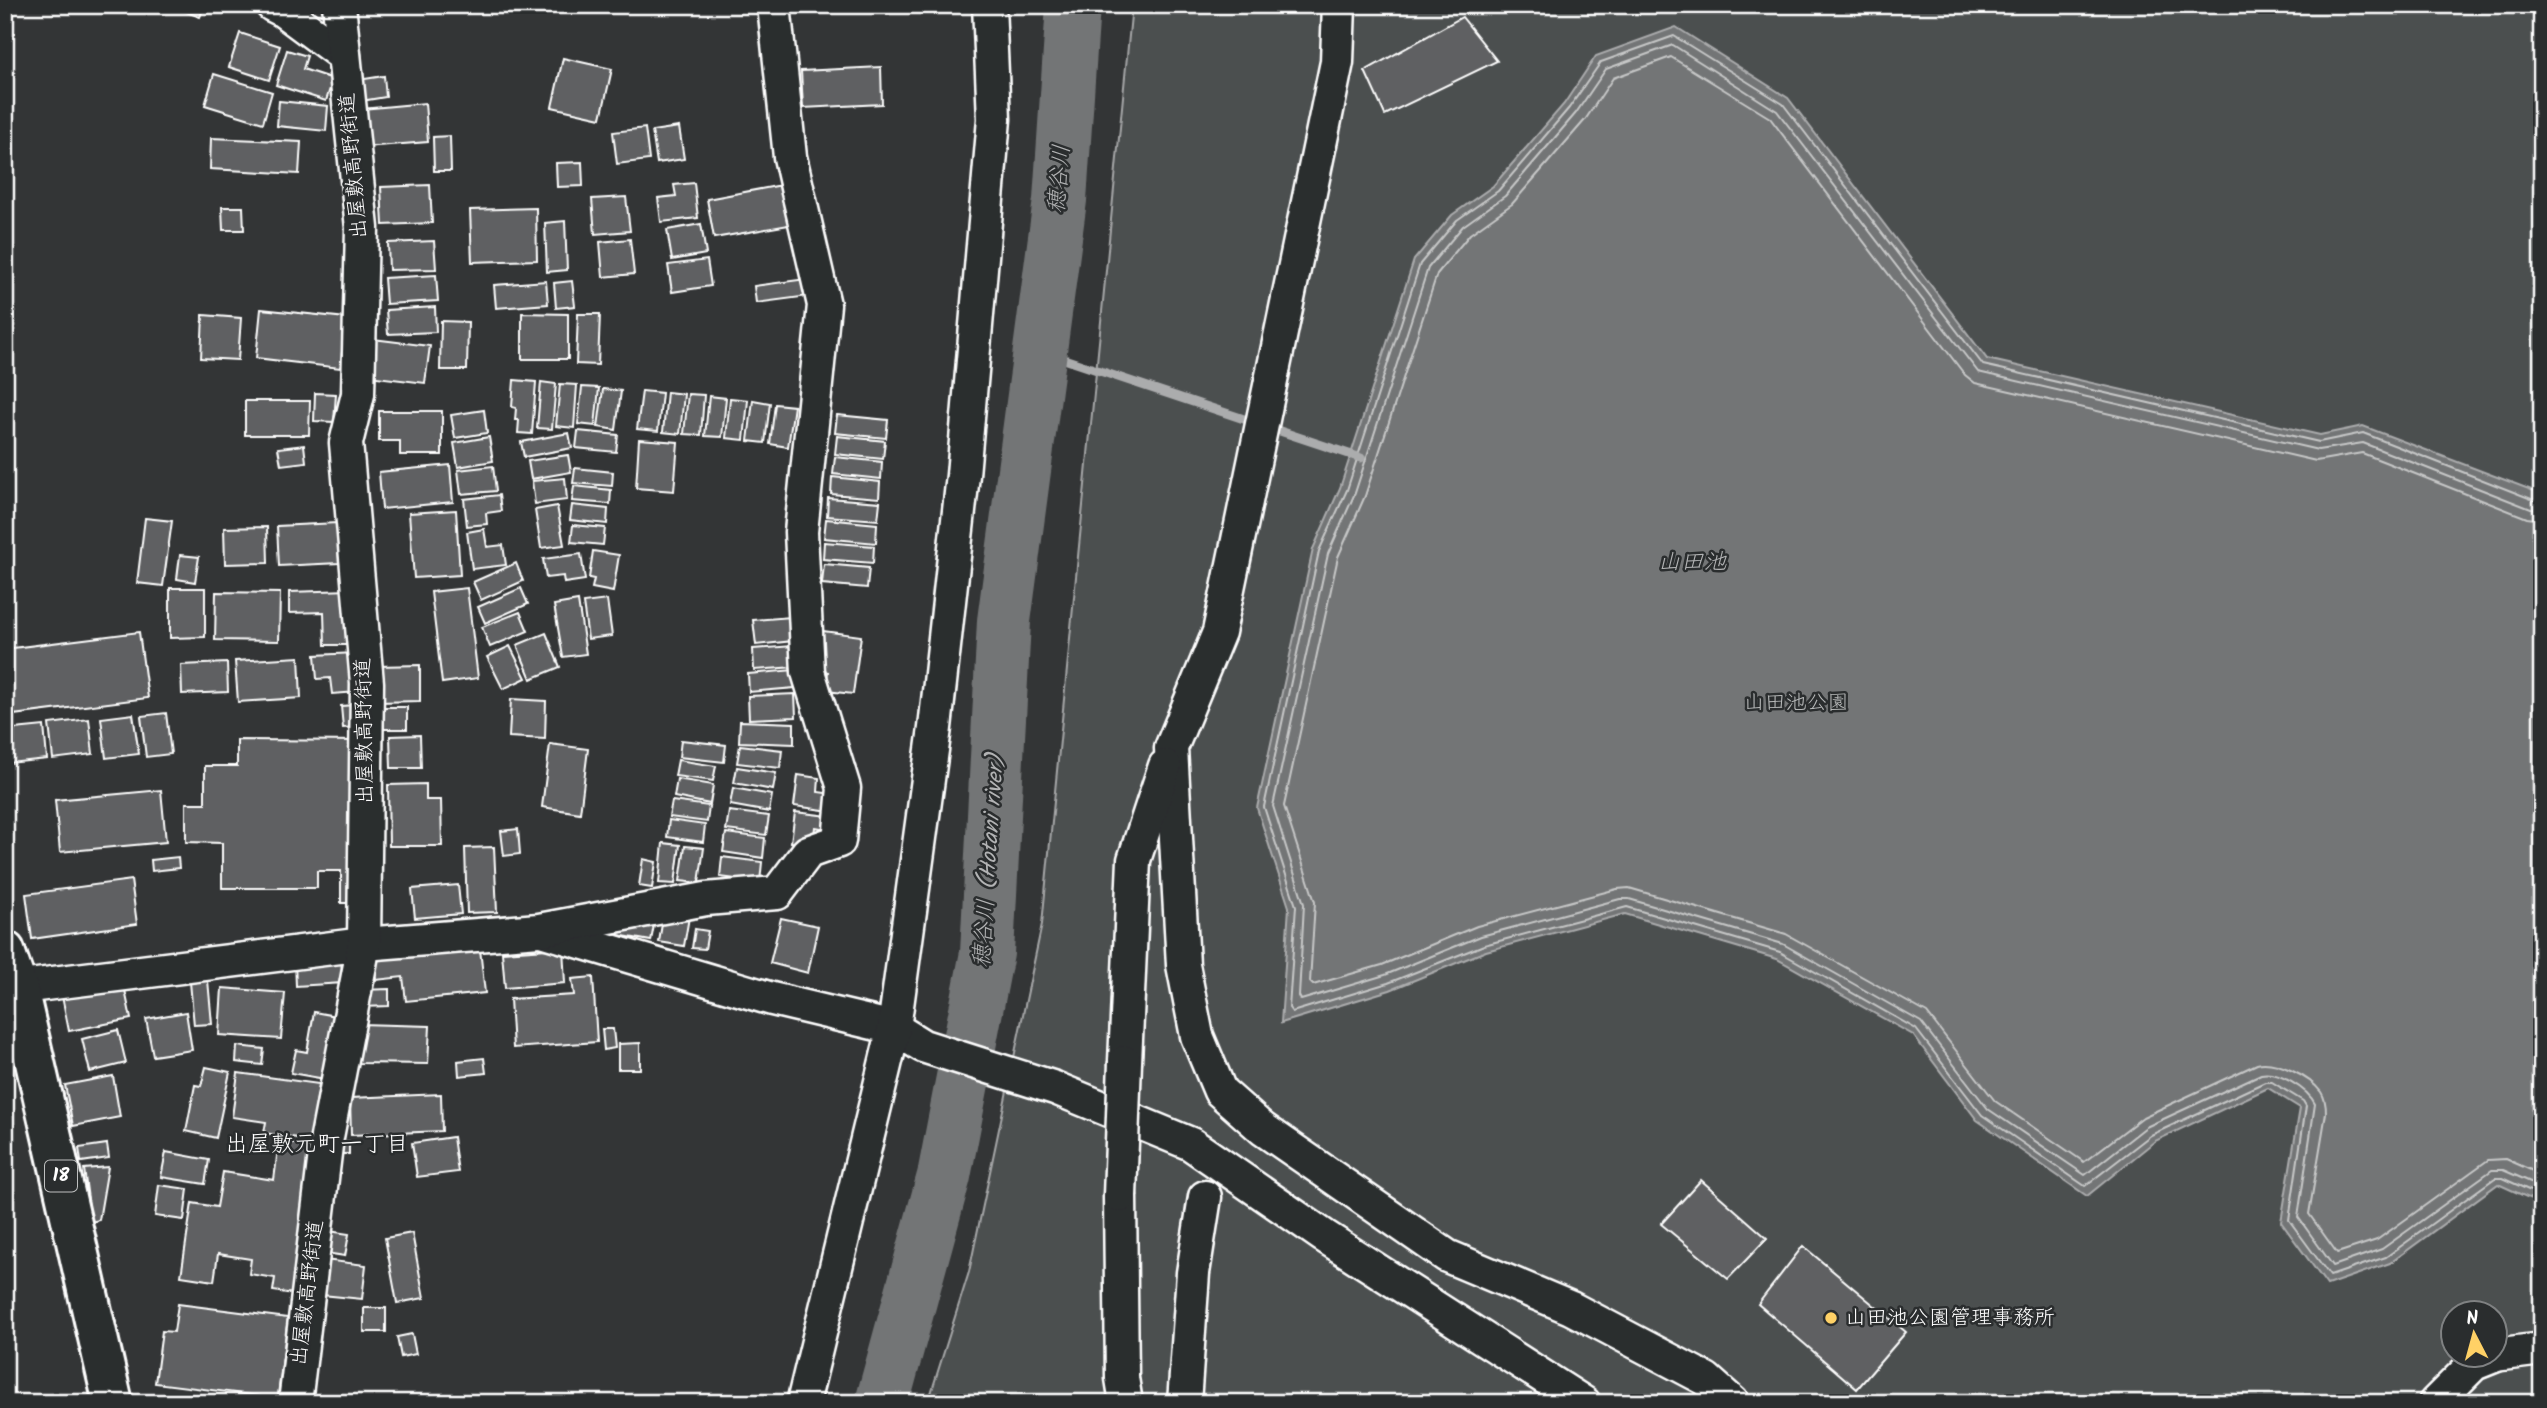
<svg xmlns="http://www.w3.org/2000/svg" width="2547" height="1408" font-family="Kalam,'Klee One',sans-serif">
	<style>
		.green { fill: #4c4f50; stroke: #a6a7a8; stroke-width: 2; fill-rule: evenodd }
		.water { fill: #737576; stroke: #abacad; stroke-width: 2 }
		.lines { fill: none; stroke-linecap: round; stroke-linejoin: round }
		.shore { stroke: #c7c8c8; stroke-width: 2 }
		.stream { stroke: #abacad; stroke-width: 9 }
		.river { stroke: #737576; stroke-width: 54 }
		.building { fill: #5f6162; stroke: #fff; stroke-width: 2 }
		.minor-casing { stroke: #fff; stroke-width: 37 }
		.major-casing { stroke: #fff; stroke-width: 44 }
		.minor { stroke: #2a2d2e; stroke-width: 32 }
		.major { stroke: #2a2d2e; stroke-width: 38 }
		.minor-bridge-casing { stroke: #fff; stroke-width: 37; stroke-linecap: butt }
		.minor-bridge { stroke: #2a2d2e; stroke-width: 32 }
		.poi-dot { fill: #ffd166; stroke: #2a2d2e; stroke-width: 2.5 }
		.labels { text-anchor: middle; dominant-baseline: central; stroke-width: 5; stroke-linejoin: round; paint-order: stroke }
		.shield { fill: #2a2d2e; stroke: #bfc0c0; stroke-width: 2 }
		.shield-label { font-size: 19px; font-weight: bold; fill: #fff }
		.street-label { font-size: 21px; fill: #fff; stroke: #2a2d2e }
		.park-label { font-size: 21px; fill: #b7b9b9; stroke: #2a2d2e }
		.poi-label { font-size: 21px; fill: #fff; stroke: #2a2d2e; text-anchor: start }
		.water-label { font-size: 23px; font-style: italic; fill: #b2b3b4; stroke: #2a2d2e }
		.neighbourhood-label { font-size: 23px; fill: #fff; stroke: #2a2d2e }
	</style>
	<rect width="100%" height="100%" fill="#333536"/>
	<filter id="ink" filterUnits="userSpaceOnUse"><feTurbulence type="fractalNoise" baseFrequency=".0143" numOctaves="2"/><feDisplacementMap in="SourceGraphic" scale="14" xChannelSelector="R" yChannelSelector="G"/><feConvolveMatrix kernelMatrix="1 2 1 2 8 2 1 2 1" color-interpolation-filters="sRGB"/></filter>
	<g filter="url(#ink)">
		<path class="green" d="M1132,5h1410v1398h-1614l41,-131 73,-348zM2452,1314h42v42h-42z"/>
		<path class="water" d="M1676,27l112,71 199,261 333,76 43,-9 179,68v710l-44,-20 -108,79 -63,22 -46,-63 19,-114 -32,-20 -113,53 -68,55 -110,-76 -64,-85 -136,-76 -152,-45 -139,37 -96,39 -109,33 8,-116 -32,-99 56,-259 27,-61 74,-228 38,-45 41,-29 71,-82 32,-48z"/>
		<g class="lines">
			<g class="shore">
				<path d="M2542,501l-8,-1 -171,-67 -44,9 -336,-77 -200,-261 -109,-68 -73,26 -32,46 -71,83 -41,29 -37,44 -73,226 -28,61 -55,256 32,99 -7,102 3,4 96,-29 96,-38 143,-38 153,45 136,77 66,86 103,71 66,-51 114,-53h7l31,19 3,5 -17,114 41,56 56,-19 109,-79h7l40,18"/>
				<path d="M2542,510l-11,-1 -168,-66 -45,7 -340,-78 -201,-261 -104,-66 -67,24 -30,44 -71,83 -42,30 -35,42 -73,225 -27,61 -55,252 31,98 -5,92 2,4 84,-25 96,-39 139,-37h9l154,45 138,78 67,87 97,66 61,-48 115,-53c16,-4 47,15 54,30l-17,113 35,49 49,-17 110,-79h11l39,17"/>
				<path d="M2542,520l-15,-2 -165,-65 -46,8 -341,-78 -10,-8 -195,-257 -99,-61 -58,21 -28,42 -73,84 -42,30 -33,40 -72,222 -27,61 -54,249 31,96 -5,80 3,3 69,-20 95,-39 140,-37 12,-1 157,46 141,79 68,88 89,61 59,-45 114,-53c18,-5 53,13 64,28 4,6 5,13 5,21l-17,101 28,39 40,-13 111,-80 18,-1 36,16"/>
			</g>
			<path class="stream" d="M1040,351l321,107"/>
			<path class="river" d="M882,1403l62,-227 43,-223 17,-332 56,-421 13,-195"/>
		</g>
		<g class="building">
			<path d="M167,5h38l-5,12z"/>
			<path d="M373,5h73v2l-73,2z"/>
			<path d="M830,5h66l-65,6z"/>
			<path d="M1462,17l35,44 -112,54 -20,-44z"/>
			<path d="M240,33l40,13 -11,34 -40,-13z"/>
			<path d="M287,50l20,6 -4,13 30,10 -7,22 -50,-16z"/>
			<path d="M563,58l49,11 -11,49 -49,-11z"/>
			<path d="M881,67l1,37 -79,4 -2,-37z"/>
			<path d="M214,74l58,18 -9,31 -58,-18z"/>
			<path d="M384,76l2,21 -25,4 -3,-21z"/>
			<path d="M279,101l49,5 -2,25 -49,-5z"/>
			<path d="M425,103l3,39 -63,5 -3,-38z"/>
			<path d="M679,127l5,32 -27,4 -5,-32z"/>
			<path d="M645,128l4,32 -32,4 -4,-32z"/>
			<path d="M450,136l1,35h-17l-1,-34z"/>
			<path d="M211,138l90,4 -2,32 -89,-5z"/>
			<path d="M582,162l1,24 -26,1 -1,-24z"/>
			<path d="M694,183l4,35 -37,4 -3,-24 18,-2 -2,-11z"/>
			<path d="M430,185l2,38 -49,2 -2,-38z"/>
			<path d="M782,185l7,40 -75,13 -7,-39z"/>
			<path d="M626,197l4,34 -35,3 -3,-35z"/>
			<path d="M222,207h21l1,23h-21z"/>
			<path d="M536,208l1,52 -65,2 -2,-52z"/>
			<path d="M565,221l2,49 -20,2 -2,-49z"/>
			<path d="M701,224l5,30 -34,6 -5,-30z"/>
			<path d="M630,239l4,35 -31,3 -3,-35z"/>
			<path d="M434,241l2,28 -47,1 -1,-27z"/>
			<path d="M707,260l4,26 -39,6 -4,-27z"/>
			<path d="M436,275l2,26 -52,3 -2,-26z"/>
			<path d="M806,279l3,17 -53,7 -2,-17z"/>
			<path d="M546,281l2,23 -52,4 -2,-23z"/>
			<path d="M572,281l3,25 -19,2 -2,-25z"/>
			<path d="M5,301l6,54 -6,1z"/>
			<path d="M435,307l1,25 -48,2 -2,-24z"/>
			<path d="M261,309l85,9 -6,50 -84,-10z"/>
			<path d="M522,313l46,1v45h-46z"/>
			<path d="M578,314h22l-2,51 -22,-1z"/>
			<path d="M203,315l38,3 -3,42 -37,-2z"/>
			<path d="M441,321l27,1 -1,48h-27z"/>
			<path d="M373,339l57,7 -5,37 -57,-7z"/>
			<path d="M514,380l22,2 -4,52 -14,-1 1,-13h-4l1,-12 -4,-1z"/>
			<path d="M541,382l15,2 -4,45 -15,-1z"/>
			<path d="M560,384l17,1 -3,43 -18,-2z"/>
			<path d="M582,387l17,1 -4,38 -17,-2z"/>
			<path d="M603,389l18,2 -5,39 -18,-3z"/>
			<path d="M642,391l20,2 -4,38 -21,-2z"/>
			<path d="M667,392l17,2 -4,40 -17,-2z"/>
			<path d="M315,393l21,1 -2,28 -20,-1z"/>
			<path d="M688,394l16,1 -3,40 -17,-1z"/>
			<path d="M709,396l17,2 -4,39 -17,-1z"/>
			<path d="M730,398l18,2 -4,40 -18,-2z"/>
			<path d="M753,400l17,3 -5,40 -17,-2z"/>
			<path d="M245,401h65l-1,34h-64z"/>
			<path d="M775,404l19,2 -6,41 -18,-3z"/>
			<path d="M484,410l3,23 -32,5 -4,-23z"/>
			<path d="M379,411h63v44h-42v-14h-21z"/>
			<path d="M837,415l51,5 -2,18 -51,-5z"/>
			<path d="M578,431l40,4 -2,17 -40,-4z"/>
			<path d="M569,433l3,15 -48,9 -3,-15z"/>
			<path d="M837,436l48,5 -2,18 -48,-5z"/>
			<path d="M489,437l4,24 -35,6 -4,-24z"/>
			<path d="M639,439l39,3 -4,49 -38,-3z"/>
			<path d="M304,445l2,17 -25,3 -3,-17z"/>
			<path d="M568,455l3,17 -40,7 -3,-18z"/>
			<path d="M835,457l47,5 -1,17 -48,-5z"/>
			<path d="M450,465l3,37 -71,7 -3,-37z"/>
			<path d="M493,466l3,25 -35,3 -3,-24z"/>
			<path d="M575,468l38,4 -1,14 -39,-3z"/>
			<path d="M832,477l48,5 -1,16 -48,-4z"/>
			<path d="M565,478l2,22 -32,4 -3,-23z"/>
			<path d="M574,486l37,4 -1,14 -38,-3z"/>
			<path d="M499,495l2,16 -15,2 1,11 -20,2 -3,-27z"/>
			<path d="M828,498l52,4 -2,18 -51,-4z"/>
			<path d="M572,505l36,4 -1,15 -37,-4z"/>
			<path d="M557,506l7,39 -23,3 -6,-38z"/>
			<path d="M456,510l4,65 -46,3 -5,-65z"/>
			<path d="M145,518l27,3 -9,65 -26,-3z"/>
			<path d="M826,519l51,5 -1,19 -52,-5z"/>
			<path d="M337,523l2,40 -60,3 -2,-40z"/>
			<path d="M573,525l32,3 -2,17 -32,-3z"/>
			<path d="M267,527l1,36 -43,1 -1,-36z"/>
			<path d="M484,529l3,18 16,-2 3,20 -34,4 -5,-37z"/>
			<path d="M824,542l50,4 -1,17 -50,-4z"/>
			<path d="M593,551l26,4 -6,37 -21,-4 2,-9 -5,-1z"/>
			<path d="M581,554l4,26 -21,3 -1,-7 -17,2 -3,-19z"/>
			<path d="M180,555l19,2 -4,25 -18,-3z"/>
			<path d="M516,563l7,18 -42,19 -8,-18z"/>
			<path d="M824,564l45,4 -2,20 -45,-4z"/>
			<path d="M170,588h35v49l-35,1z"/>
			<path d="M467,588l11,90 -36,5 -11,-91z"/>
			<path d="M521,588l7,16 -43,19 -7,-16z"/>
			<path d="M350,590l1,55h-26l-1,-33 -35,1v-21z"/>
			<path d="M216,592l64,1 -1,48 -64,-1z"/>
			<path d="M607,600l5,36 -24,3 -5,-36z"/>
			<path d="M578,601l8,53 -23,3 -9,-52z"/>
			<path d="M520,612l8,19 -38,16 -8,-20z"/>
			<path d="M791,617l2,24 -37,4 -3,-25z"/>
			<path d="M823,631l38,5 -8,58 -27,-3 2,-19 -10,-1z"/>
			<path d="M139,632l9,66 -143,18v-67z"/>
			<path d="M546,633l14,34 -29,12 -14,-34z"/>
			<path d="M510,646l16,32 -23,11 -16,-32z"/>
			<path d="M793,646l2,21 -41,3 -1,-21z"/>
			<path d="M355,653l3,39 -26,2 -2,-16 -13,1 -2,-24z"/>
			<path d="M299,657l2,41 -63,4 -3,-41z"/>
			<path d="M227,663l1,29 -46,2 -1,-29z"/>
			<path d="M420,665v36l-42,1v-36z"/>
			<path d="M794,670l1,18 -46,4 -1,-18z"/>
			<path d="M795,694l1,23 -47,2 -1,-23z"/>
			<path d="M511,699l35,2 -1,38 -36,-2z"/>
			<path d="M355,705l2,22 -14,1 -2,-22z"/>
			<rect x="380" y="707" width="27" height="22"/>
			<path d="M166,713l5,41 -25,3 -5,-41z"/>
			<path d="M133,714l6,40 -33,4 -5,-40z"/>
			<path d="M89,719l4,35 -40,5 -4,-35z"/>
			<path d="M740,721l54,2v21l-55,-2z"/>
			<path d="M44,726l3,33 -38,4 -4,-33z"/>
			<path d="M420,735l1,33h-30l-1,-32z"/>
			<path d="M237,740l126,1 -2,162h-20v-32h-24v17h-95v-45l-36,-1v-39h19v-37h32z"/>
			<path d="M681,740l45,5 -2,17 -45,-5z"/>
			<path d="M550,744l38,5 -8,64 -38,-6z"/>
			<path d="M740,745l42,5 -2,18 -43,-5z"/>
			<path d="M678,760l38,6 -3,15 -38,-5z"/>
			<path d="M737,767l39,6 -3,17 -39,-7z"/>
			<path d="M798,775l21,3 -1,14 15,2 -2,17 -37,-5z"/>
			<path d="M677,779l36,6 -3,19 -36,-7z"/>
			<path d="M426,784v16h15l1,46h-53l-1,-61z"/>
			<path d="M733,788l39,7 -3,17 -39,-7z"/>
			<path d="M161,790l5,52 -106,10 -5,-52z"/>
			<path d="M672,801l37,5 -2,16 -38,-5z"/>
			<path d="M729,811l40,5 -3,19 -40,-5z"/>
			<path d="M795,812l33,4 -1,13 -12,-2 -2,17 -22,-2z"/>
			<path d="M669,820l36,5 -2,17 -36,-5z"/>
			<path d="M518,829l2,25 -16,2 -3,-25z"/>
			<path d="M726,833l39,5 -2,20 -40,-6z"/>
			<path d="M663,843l17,2 -5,39 -16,-1z"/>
			<path d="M685,846l19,2 -5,35 -19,-2z"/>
			<path d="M494,847l3,65 -30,1 -2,-65z"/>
			<path d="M178,857l1,11 -27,3 -1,-11z"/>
			<path d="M722,857l40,5 -2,20 -40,-5z"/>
			<path d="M643,859l13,3 -4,26 -13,-2z"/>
			<path d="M131,880l6,44 -105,15 -6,-45z"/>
			<path d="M458,885l3,29 -46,4 -3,-29z"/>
			<path d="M664,912l25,5 -5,29 -25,-4z"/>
			<path d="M781,918l37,8 -10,47 -38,-10z"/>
			<path d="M655,920l-4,21 -45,-8z"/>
			<path d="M695,929l13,2 -3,18 -13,-1z"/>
			<path d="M563,948l2,35 -60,5 -3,-36z"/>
			<path d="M480,949l5,44 -79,8 -3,-24 -27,3 -3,-28z"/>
			<path d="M341,960l2,23 -47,3 -1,-24z"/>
			<path d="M593,977l4,65 -84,6 -3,-49 64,-4 -2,-16z"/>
			<path d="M208,980l4,44 -18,1 -4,-43z"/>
			<path d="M124,985l7,34 -62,12 -7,-35z"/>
			<path d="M222,988l63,5 -4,46 -62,-4z"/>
			<path d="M389,989v17l-27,1v-17z"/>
			<path d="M186,1012l6,38 -39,6 -7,-37z"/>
			<path d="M314,1012l22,4 -11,63 -34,-6 5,-23 11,2z"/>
			<path d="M360,1024l70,2 -2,38 -69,-1z"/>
			<path d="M602,1029h11l2,19 -11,2z"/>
			<path d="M118,1030l8,33 -36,9 -8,-33z"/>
			<path d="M640,1043v26h-22v-25z"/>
			<path d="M237,1046l27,3 -2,16 -26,-3z"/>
			<path d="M484,1058l2,15 -27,3 -1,-15z"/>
			<path d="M206,1067l24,5 -14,66 -30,-7 9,-46 6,1z"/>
			<path d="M238,1073l81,11 -8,56 -47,-7 2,-11 -34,-5z"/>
			<path d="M113,1076l7,41 -47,9 -8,-41z"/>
			<path d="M441,1094l1,37 -91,4 -1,-37z"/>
			<path d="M453,1137l5,35 -41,5 -5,-34z"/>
			<path d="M279,1141l36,5 -21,148 -21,-3 2,-13 -26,-4 2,-15 -33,-5 -4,27 -33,-5 11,-73 25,4 6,-35 51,8z"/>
			<path d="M349,1141v13h-12v-12z"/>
			<path d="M107,1144l2,14 -28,4 -2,-14z"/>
			<path d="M166,1152l43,8 -4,24 -44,-7z"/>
			<path d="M108,1167l-9,53 -8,2 -7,-53z"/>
			<path d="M1701,1180l66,58 -39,41 -67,-55z"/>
			<path d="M159,1185l29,4 -4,31 -29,-4z"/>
			<path d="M322,1230l27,4 -4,22 -26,-4z"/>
			<path d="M412,1233l12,65 -27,5 -12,-65z"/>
			<path d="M1803,1246l103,86 -49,57 -99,-85z"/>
			<path d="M316,1259l50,6 -4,34 -50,-5z"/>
			<path d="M178,1304l110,14 -11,85h-18l1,-7 -105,-13 7,-52 12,1z"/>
			<rect x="364" y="1308" width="22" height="24"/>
			<path d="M412,1334l4,20 -15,3 -4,-20z"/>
		</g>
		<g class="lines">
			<defs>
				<g id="minor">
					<path d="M272,5l10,5 62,46"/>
					<path d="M1339,5l-2,57 -118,570 -48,116 12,217 14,71 23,55 43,38 184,127 124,52 135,71 27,24"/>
					<path d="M544,931l228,68 122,29 29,18 132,42 136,56 133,92 260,167"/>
					<path d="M5,989l359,-45 175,-14 167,-31 71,-6 31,-41 31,-11 5,-53 -36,-116 -7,-140 23,-227 -34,-148 -16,-152"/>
					<path d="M1125,1062l9,-202 31,-94"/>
					<path d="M1120,1196l2,182 4,25"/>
					<path d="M2494,1355l48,-6"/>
					<path d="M295,1403l32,-266 37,-193 3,-261 -21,-240 12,-49 4,-166 -23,-223"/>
					<path d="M803,1403l91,-375 41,-300 28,-253 31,-356 -5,-114"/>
					<path d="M1184,1403l9,-130 12,-76"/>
					<path d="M2435,1403l39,-39 20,-8"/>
				</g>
				<path id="major" d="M5,951l13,37 95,415"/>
			</defs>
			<use href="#minor" class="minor-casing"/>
			<use href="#major" class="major-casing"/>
			<use href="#minor" class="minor"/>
			<use href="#major" class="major"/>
			<defs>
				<path id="minor-bridge" d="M1120,1196l5,-134"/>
			</defs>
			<use href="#minor-bridge" class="minor-bridge-casing"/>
			<use href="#minor-bridge" class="minor-bridge"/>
		</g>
	</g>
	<circle class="poi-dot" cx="1831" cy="1318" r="7"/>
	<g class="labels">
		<rect class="shield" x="45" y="1160.5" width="32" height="31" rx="5"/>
		<g class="shield-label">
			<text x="61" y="1176">18</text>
		</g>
		<g class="street-label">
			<text transform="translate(354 166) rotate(-95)">出屋敷高野街道</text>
			<text transform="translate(365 731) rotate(-91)">出屋敷高野街道</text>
			<text transform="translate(308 1293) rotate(-83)">出屋敷高野街道</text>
		</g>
		<g class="park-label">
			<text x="1796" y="703">山田池公園</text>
		</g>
		<g class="poi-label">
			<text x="1845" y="1318">山田池公園管理事務所</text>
		</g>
		<g class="water-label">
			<text transform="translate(1060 179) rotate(-85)">穂谷川</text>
			<text x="1692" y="563">山田池</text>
			<text transform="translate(990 861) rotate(-86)">穂谷川 (Hotani river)</text>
		</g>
		<g class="neighbourhood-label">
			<text x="317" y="1145">出屋敷元町一丁目</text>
		</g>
	</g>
	<rect width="2547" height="1408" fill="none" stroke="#2a2d2e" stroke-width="28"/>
	<rect x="14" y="14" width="2519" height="1380" fill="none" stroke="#fff" stroke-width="2.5" filter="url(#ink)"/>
	<g transform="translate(2474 1334) rotate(354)"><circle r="33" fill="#2a2d2e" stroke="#7f8182" stroke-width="2"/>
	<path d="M0-5L12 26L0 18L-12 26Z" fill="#ffd166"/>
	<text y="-10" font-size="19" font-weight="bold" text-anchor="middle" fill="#ffffff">N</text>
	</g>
</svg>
